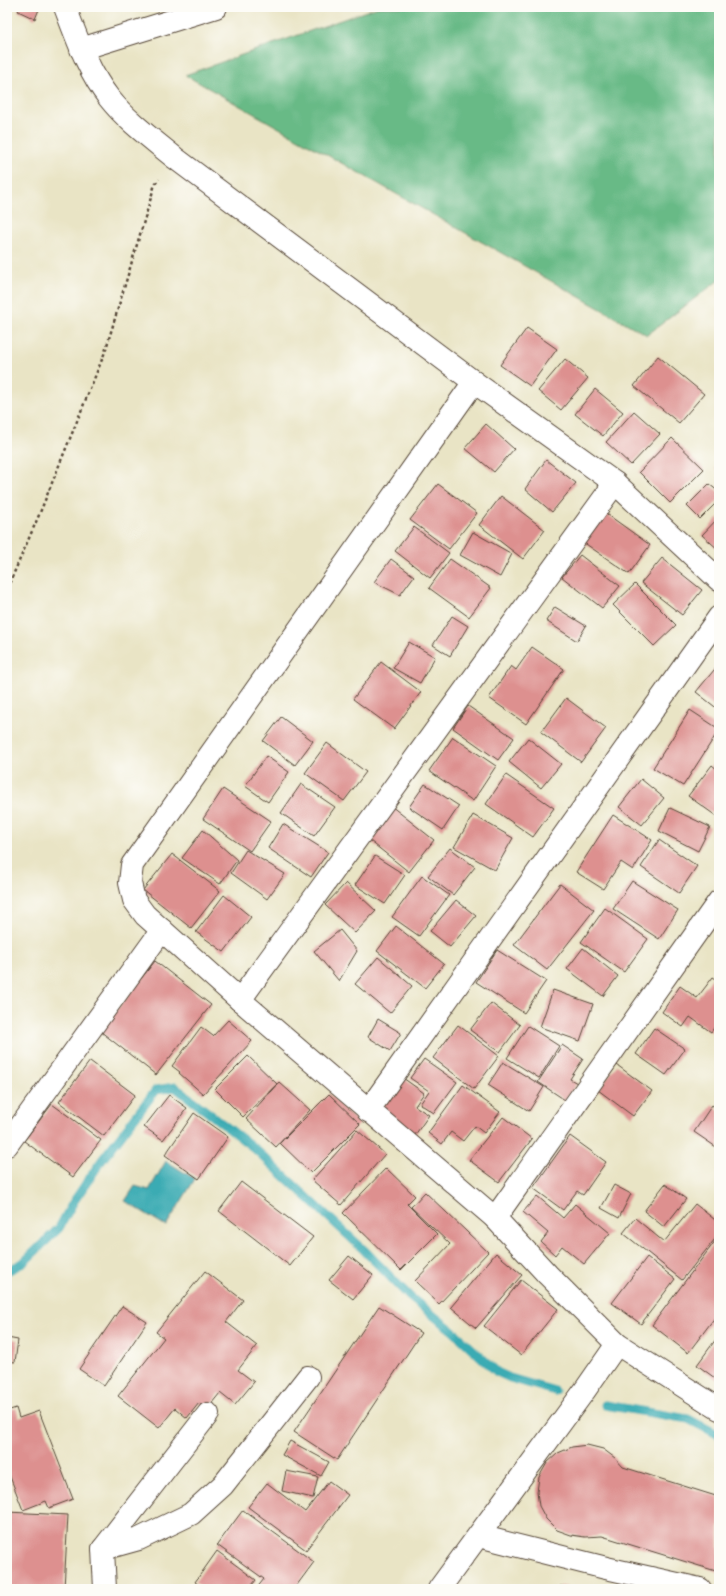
<svg xmlns="http://www.w3.org/2000/svg" width="726" height="1596" font-family="'Gochi Hand',sans-serif">
	<style>
		.forest { fill: #68ba86; stroke: #527252 }
		.water { fill: #3aabb3; stroke: #3a6a68 }
		.lines { fill: none; stroke-linecap: round; stroke-linejoin: round }
		.stream { stroke: #3aabb3; stroke-width: 9 }
		.building { fill: #dd908f }
		.minor-casing { stroke: #554637; stroke-width: 24 }
		.path { stroke: #554637; stroke-width: 2.5; stroke-dasharray: 3 3; stroke-linecap: butt }
		.minor { stroke: #fff; stroke-width: 22 }
	</style>
	<rect width="100%" height="100%" fill="#fdfcf7"/>
	<filter id="ink" filterUnits="userSpaceOnUse"><feTurbulence type="fractalNoise" baseFrequency=".025" numOctaves="2"/><feDisplacementMap in="SourceGraphic" scale="8" xChannelSelector="R" yChannelSelector="G"/><feConvolveMatrix kernelMatrix="1 2 1 2 8 2 1 2 1" color-interpolation-filters="sRGB"/></filter>
	<filter id="wash" filterUnits="userSpaceOnUse"><feTurbulence type="fractalNoise" baseFrequency=".012" numOctaves="4" result="noise"/><feDisplacementMap in="SourceGraphic" scale="16" xChannelSelector="R" yChannelSelector="G"/><feGaussianBlur stdDeviation="0.9" result="paint"/><feColorMatrix in="noise" values="0 0 0 0 0 0 0 0 0 0 0 0 0 0 0 0 0 1.4 0 .05"/><feComposite in="paint" operator="in"/></filter>
	<g filter="url(#wash)">
		<rect width="100%" height="100%" fill="#e9e4c5"/>
		<path class="forest" d="M378,7h341v273l-72,55 -462,-260z"/>
		<path class="water" d="M166,1161l29,18 -29,47 -41,-25 10,-15 14,4z"/>
		<g class="lines">
			<g class="stream">
				<path d="M7,1271l16,-8 36,-35 15,-27 28,-41 54,-70 19,-3 79,61 110,102 46,47 43,34 44,41 13,6 45,13"/>
				<path d="M605,1405l83,14 31,16"/>
			</g>
		</g>
		<g id="blocks">
			<g class="building">
				<path d="M20,7h20l-5,12 -17,-8z"/>
				<path d="M527,328l30,21 -27,37 -30,-21z"/>
				<path d="M658,356l46,38 -25,29 -45,-37z"/>
				<path d="M565,359l23,19 -27,32 -23,-19z"/>
				<path d="M595,389l28,23 -20,24 -28,-22z"/>
				<path d="M634,411l26,23 -29,31 -25,-23z"/>
				<path d="M486,424l28,25 -20,23 -29,-24z"/>
				<path d="M672,438l32,31 -34,34 -31,-31z"/>
				<path d="M546,460l30,23 -24,29 -27,-23z"/>
				<path d="M719,463v9l-4,-3z"/>
				<path d="M438,484l39,29 -28,36 -39,-29z"/>
				<path d="M709,484l10,8v8l-19,19 -13,-13z"/>
				<path d="M501,496l44,34 -22,29 -44,-34z"/>
				<path d="M604,512l46,33 -21,29 -46,-32z"/>
				<path d="M719,517v33l-17,-15z"/>
				<path d="M414,527l35,26 -19,25 -35,-27z"/>
				<path d="M473,532l39,22 -12,23 -40,-22z"/>
				<path d="M580,555l40,31 -18,22 -40,-31z"/>
				<path d="M662,558l40,32 -20,25 -41,-32z"/>
				<path d="M391,559l23,17 -14,19 -26,-13z"/>
				<path d="M450,559l41,29 -22,29 -40,-29z"/>
				<path d="M635,584l41,41 -22,21 -41,-41z"/>
				<path d="M555,607l31,19 -9,15 -31,-20z"/>
				<path d="M452,616l16,10 -18,30 -17,-11z"/>
				<path d="M409,642l26,15 -15,26 -27,-15z"/>
				<path d="M532,647l32,22 -38,55 -37,-26 22,-32 5,4z"/>
				<path d="M381,662l40,30 -27,37 -41,-30z"/>
				<path d="M719,664v46l-23,-18z"/>
				<path d="M566,698l40,30 -25,34 -40,-30z"/>
				<path d="M468,706l46,32 -16,22 -45,-32z"/>
				<path d="M690,710l29,19v1l-36,56 -30,-18z"/>
				<path d="M281,717l32,24 -18,24 -32,-24z"/>
				<path d="M453,737l43,29 -23,35 -44,-30z"/>
				<path d="M528,738l33,26 -20,24 -32,-26z"/>
				<path d="M327,743l39,29 -22,29 -39,-28z"/>
				<path d="M266,756l23,16 -21,30 -23,-16z"/>
				<path d="M712,765l7,6v47l-31,-22z"/>
				<path d="M506,775l48,33 -21,29 -47,-33z"/>
				<path d="M641,779l23,19 -22,27 -23,-18z"/>
				<path d="M301,784l34,23 -21,29 -33,-23z"/>
				<path d="M425,784l34,22 -16,24 -34,-23z"/>
				<path d="M223,789l48,32 -21,30 -47,-32z"/>
				<path d="M391,806l43,34 -25,32 -44,-35z"/>
				<path d="M670,808l40,19 -12,24 -39,-20z"/>
				<path d="M473,815l40,23 -18,32 -41,-23z"/>
				<path d="M613,815l39,25 -19,30 -12,-8 -18,27 -27,-17z"/>
				<path d="M283,824l45,28 -17,25 -43,-29z"/>
				<path d="M203,830l34,30 -17,24 -38,-26z"/>
				<path d="M659,840l38,26 -18,27 -38,-26z"/>
				<path d="M450,848l25,19 -22,28 -25,-19z"/>
				<path d="M246,850l39,24 -18,25 -36,-26z"/>
				<path d="M172,854l48,37 -29,37 -48,-38z"/>
				<path d="M375,856l30,19 -20,29 -30,-19z"/>
				<path d="M422,876l27,19 -30,41 -27,-19z"/>
				<path d="M632,881l46,29 -19,29 -46,-30z"/>
				<path d="M346,883l30,28 -21,22 -30,-28z"/>
				<path d="M560,884l34,26 -47,60 -33,-25z"/>
				<path d="M224,895l27,22 -27,35 -28,-20z"/>
				<path d="M456,900l20,16 -26,31 -20,-16z"/>
				<path d="M605,908l43,31 -24,33 -43,-30z"/>
				<path d="M396,926l48,38 -19,24 -48,-37z"/>
				<path d="M340,930l17,21 -18,30 -25,-30z"/>
				<path d="M583,948l35,28 -15,20 -36,-27z"/>
				<path d="M497,950l49,31 -22,32 -48,-31z"/>
				<path d="M378,957l34,29 -22,27 -35,-29z"/>
				<path d="M155,961l56,44 -55,70 -56,-44z"/>
				<path d="M713,977l6,4v40l-8,11 -21,-15 -7,10 -21,-15 18,-26 17,12z"/>
				<path d="M553,990l40,14 -13,37 -40,-14z"/>
				<path d="M491,1003l29,22 -20,27 -30,-22z"/>
				<path d="M378,1019l23,14 -11,18 -22,-14z"/>
				<path d="M228,1020l24,21 -49,53 -24,-21 1,-1 -8,-6 29,-39 12,9z"/>
				<path d="M458,1025l41,31 -25,33 -41,-31z"/>
				<path d="M528,1026l31,20 -20,32 -32,-20z"/>
				<path d="M654,1028l31,21 -19,26 -30,-21z"/>
				<path d="M562,1045l21,14 -13,20 7,4 -12,17 -27,-18z"/>
				<path d="M248,1056l29,28 -34,33 -28,-28z"/>
				<path d="M424,1059l33,23 -23,31 -14,-9 9,-13 -19,-13z"/>
				<path d="M90,1061l45,34 -31,41 -45,-34z"/>
				<path d="M503,1062l41,25 -15,24 -41,-26z"/>
				<path d="M617,1065l35,26 -19,25 -35,-26z"/>
				<path d="M403,1078l21,15 -9,13 14,9 -14,20 -35,-25z"/>
				<path d="M279,1082l31,28 -34,37 -30,-28z"/>
				<path d="M463,1085l37,27 -16,21 -9,-7 -12,15 -12,-9 -9,12 -14,-11z"/>
				<path d="M329,1094l31,30 -49,49 -31,-30z"/>
				<path d="M169,1095l18,13 -24,32 -19,-13z"/>
				<path d="M52,1104l49,36 -28,37 -49,-36z"/>
				<path d="M712,1105l7,5v39l-25,-17z"/>
				<path d="M194,1113l34,24 -29,42 -34,-24z"/>
				<path d="M503,1117l29,22 -33,43 -30,-22z"/>
				<path d="M357,1130l28,24 -44,51 -29,-25z"/>
				<path d="M570,1136l36,26 -23,33 -6,-4 -14,19 -30,-22z"/>
				<path d="M386,1168l29,28 -8,8 30,30 -36,36 -58,-57z"/>
				<path d="M241,1182l72,55 -23,29 -71,-55z"/>
				<path d="M665,1184l21,15 -22,28 -20,-16z"/>
				<path d="M614,1185l17,9 -12,24 -18,-10z"/>
				<path d="M425,1192l63,60 -49,52 -24,-23 35,-37 -39,-37z"/>
				<path d="M537,1196l26,22 12,-14 35,29 -26,31 -22,-18 -7,9 -14,-13 7,-9 -25,-21z"/>
				<path d="M695,1204l24,19v11l-37,46 -59,-47 12,-15 29,24z"/>
				<path d="M719,1236v76l-31,41 -36,-28z"/>
				<path d="M496,1253l26,22 -46,53 -25,-21z"/>
				<path d="M349,1256l24,19 -20,24 -24,-19z"/>
				<path d="M647,1257l28,22 -34,45 -29,-21z"/>
				<path d="M205,1271l38,29 -17,22 31,24 -19,24 16,12 -19,23 -15,-12 -13,16 -8,-6 -12,15 -12,-10 -16,20 -41,-32 46,-58 -8,-6z"/>
				<path d="M521,1280l37,29 -37,46 -37,-29z"/>
				<path d="M122,1306l25,16 -43,64 -25,-17z"/>
				<path d="M379,1306l42,27 -84,127 -43,-28z"/>
				<path d="M719,1335v46l-22,-16z"/>
				<path d="M7,1338l11,2 -3,22 -8,-1z"/>
				<path d="M16,1408l3,10 20,-7 34,88 -24,9 -3,-7 -23,9 -16,-41v-58z"/>
				<path d="M290,1441l39,21 -8,14 -39,-21z"/>
				<path d="M587,1445l16,4 12,9 8,9 96,30v75l-117,-36 -17,1 -14,-2 -14,-5 -11,-11 -7,-13 -2,-14 2,-15 8,-14 11,-10 14,-6z"/>
				<path d="M286,1471l32,6 -5,21 -31,-7z"/>
				<path d="M329,1481l19,14 -42,55 -58,-43 19,-24 38,29z"/>
				<path d="M243,1510l71,52 -20,27h-38l8,-10 -47,-34z"/>
				<path d="M7,1512l61,3 -4,74h-57z"/>
				<path d="M217,1551l39,29 -7,9h-45l-9,-7z"/>
				<path d="M560,1586l14,2v1h-15z"/>
			</g>
		</g>
	</g>
	<g filter="url(#ink)">
		<use href="#blocks" fill-opacity="0" stroke="#554637" stroke-width="1"/>
		<g class="lines">
			<defs>
				<g id="minor">
					<path d="M65,7c12,31 23,64 44,91 18,23 43,41 66,60l299,224 141,101 104,97"/>
					<path d="M81,49l135,-42"/>
					<path d="M474,382l-342,483 -2,18 4,17 11,15 95,85 255,218 53,57 69,69 102,65"/>
					<path d="M240,1000l375,-517"/>
					<path d="M368,1111l351,-494"/>
					<path d="M7,1145l155,-215"/>
					<path d="M495,1218l224,-317"/>
					<path d="M479,1536l127,32 94,21"/>
					<path d="M103,1549l36,-10 52,-25 32,-29 85,-108"/>
					<path d="M105,1589l-2,-40 105,-135"/>
					<path d="M439,1589l146,-199 32,-46"/>
				</g>
			</defs>
			<use href="#minor" class="minor-casing"/>
			<path class="path" d="M7,589l32,-74 66,-163 50,-168 4,-5"/>
			<use href="#minor" class="minor"/>
		</g>
	</g>
	<rect width="726" height="1596" fill="none" stroke="#fdfcf7" stroke-width="24"/>
</svg>
